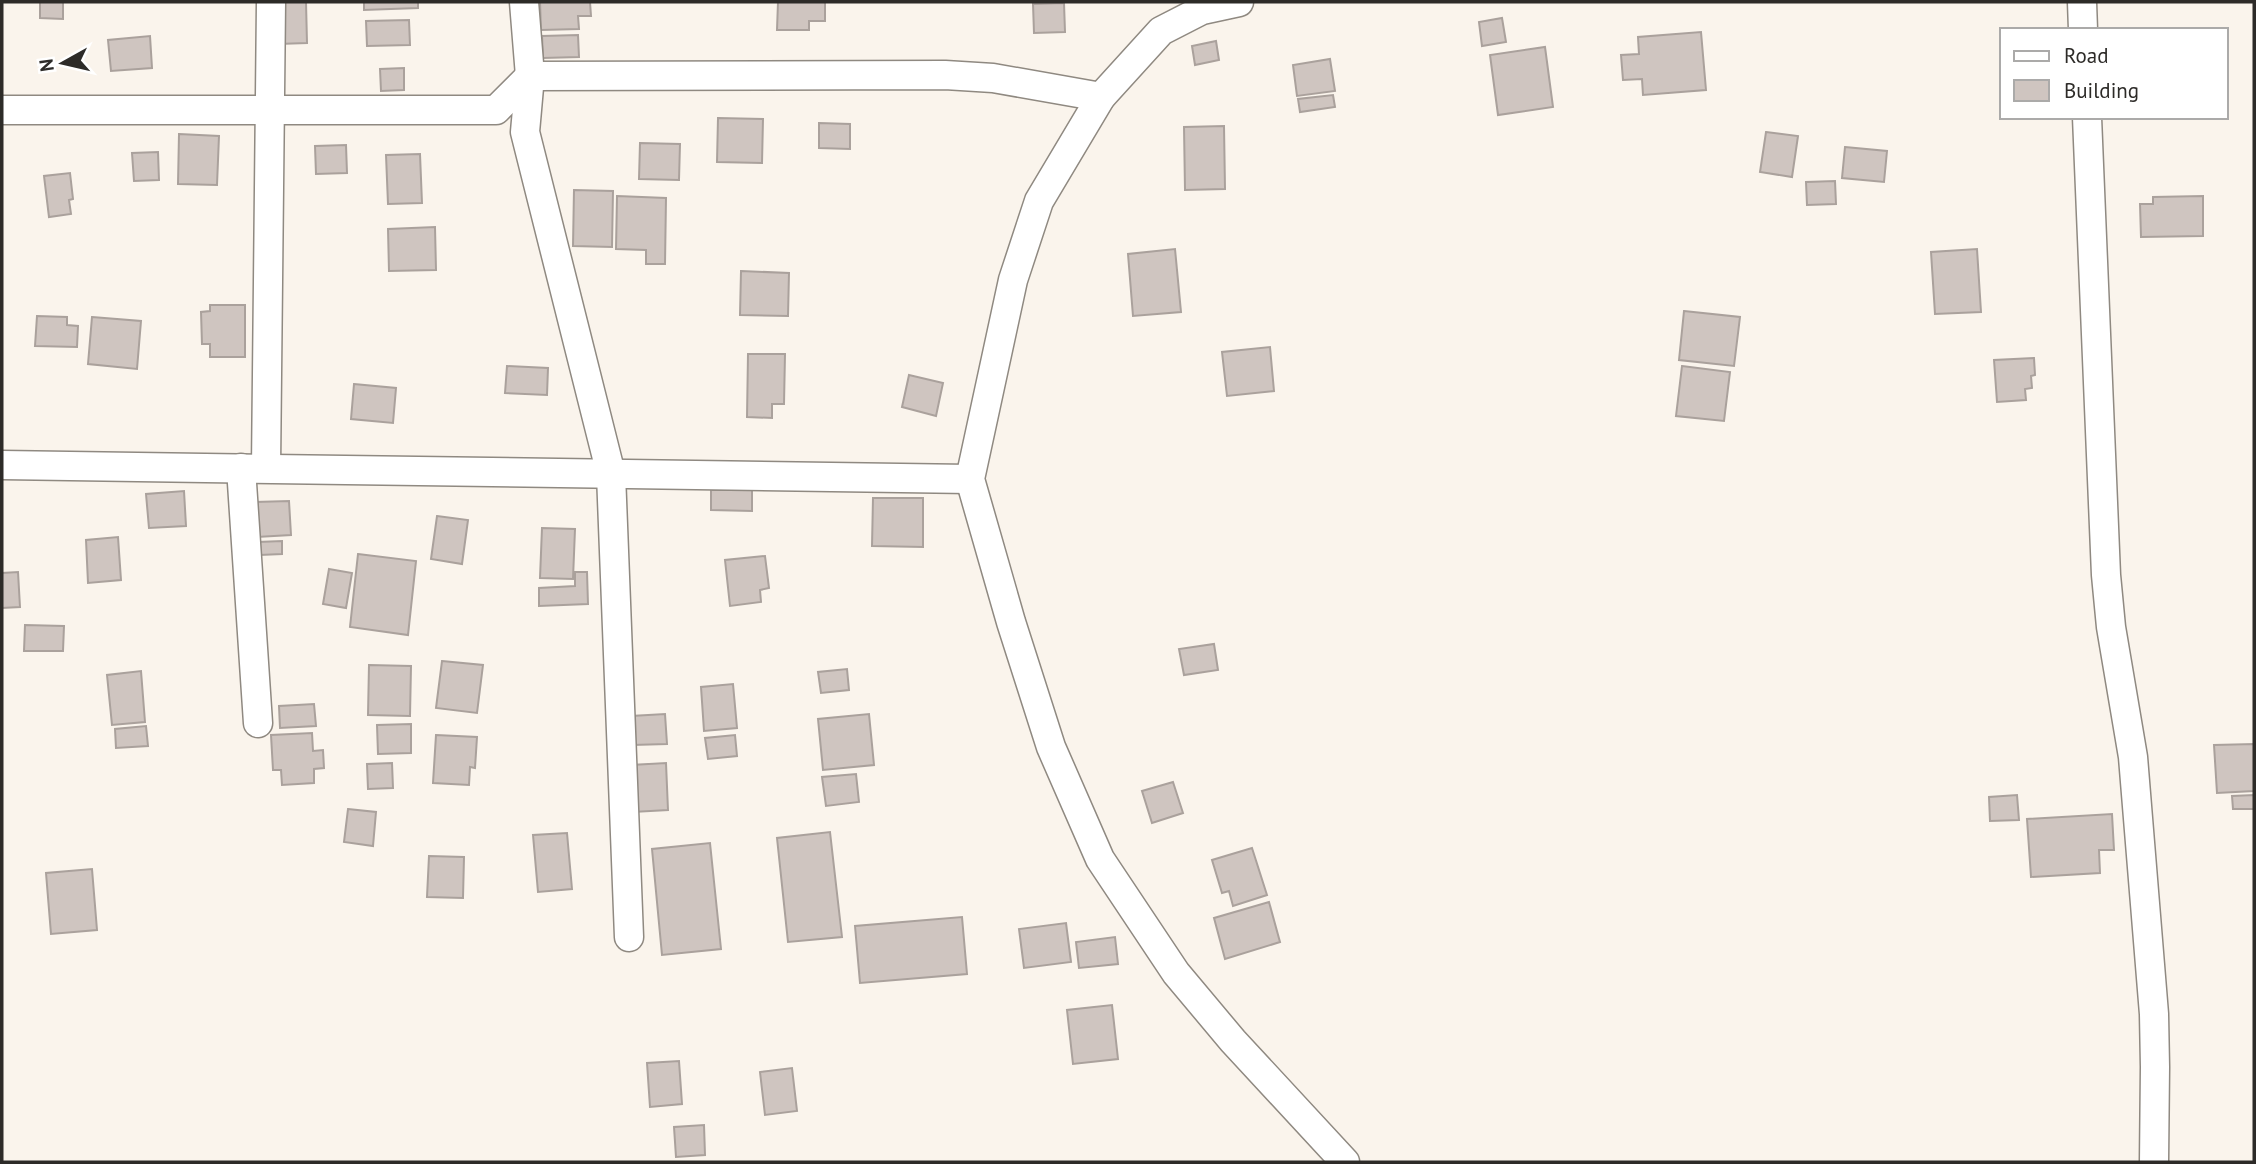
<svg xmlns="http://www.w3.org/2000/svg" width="2256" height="1164" font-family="'PT Sans',sans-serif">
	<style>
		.building { fill: #cfc5c0; stroke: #aaa19c; stroke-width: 2 }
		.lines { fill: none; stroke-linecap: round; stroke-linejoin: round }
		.minor-casing { stroke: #8f8981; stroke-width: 31 }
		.minor { stroke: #fff; stroke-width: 28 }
	</style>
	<rect width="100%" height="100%" fill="#faf4ec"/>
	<g class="building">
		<path d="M40,2h23v17l-23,-1z"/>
		<path d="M277,2h29l1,41 -29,1z"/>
		<path d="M364,2h54v6l-54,2z"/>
		<path d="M540,2h50l1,14h-13l1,13 -38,1z"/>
		<path d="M778,2h47v19h-16v9h-32z"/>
		<path d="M1064,3l1,29 -31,1 -1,-29z"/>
		<path d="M1502,18l4,24 -24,4 -3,-24z"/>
		<path d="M409,20l1,25 -43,1 -1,-25z"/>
		<path d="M1701,32l5,58 -63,5 -1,-16 -19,1 -2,-25 18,-1 -1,-17z"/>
		<path d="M578,35l1,22 -36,1 -1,-22z"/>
		<path d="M150,36l2,32 -41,3 -3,-31z"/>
		<path d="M1216,41l3,19 -24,5 -3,-19z"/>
		<path d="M1545,47l8,60 -55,8 -8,-60z"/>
		<path d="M1330,59l5,32 -38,5 -4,-31z"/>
		<path d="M404,68v22l-23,1 -1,-22z"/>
		<path d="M1333,95l2,12 -35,5 -2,-13z"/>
		<path d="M718,118l45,1 -1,44 -45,-1z"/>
		<path d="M819,123l31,1v25l-31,-1z"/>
		<path d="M1224,126l1,63 -40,1 -1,-63z"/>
		<path d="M1766,132l32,4 -6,41 -32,-5z"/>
		<path d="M179,134l40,2 -2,49 -39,-1z"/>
		<path d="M640,143l40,1 -1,36 -40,-1z"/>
		<path d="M346,145l1,28 -31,1 -1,-28z"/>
		<path d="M1845,147l42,4 -3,31 -42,-4z"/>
		<path d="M158,152l1,28 -25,1 -2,-28z"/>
		<path d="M420,154l2,49 -34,1 -2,-49z"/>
		<path d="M70,173l3,26 -4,1 2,14 -22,3 -5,-41z"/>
		<path d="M1835,181l1,23 -29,1 -1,-23z"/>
		<path d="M574,190l39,1 -1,56 -39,-1z"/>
		<path d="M617,196l49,2 -1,66h-19v-14l-30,-1z"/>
		<path d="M2203,196v40l-62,1 -1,-33h13v-7z"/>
		<path d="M435,227l1,43 -47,1 -1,-42z"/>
		<path d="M1175,249l6,63 -48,4 -5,-62z"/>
		<path d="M1977,249l4,63 -46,2 -4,-62z"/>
		<path d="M741,271l48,2 -1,43 -48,-1z"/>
		<path d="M210,305h35v52h-35v-13h-8l-1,-32 9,-1z"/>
		<path d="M1684,311l56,6 -6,49 -55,-6z"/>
		<path d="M37,316l30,1v8l11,1 -1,21 -42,-1z"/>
		<path d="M92,317l49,4 -4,48 -49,-5z"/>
		<path d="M1270,347l4,44 -47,5 -5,-44z"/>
		<path d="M748,354h37l-1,50h-12v14l-25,-1z"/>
		<path d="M2034,358l1,17 -4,1 1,12 -7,1 1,11 -29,2 -3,-42z"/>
		<path d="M507,366l41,2 -1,27 -42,-2z"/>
		<path d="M1682,366l48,6 -6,49 -48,-5z"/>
		<path d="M909,375l34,8 -7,33 -34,-9z"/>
		<path d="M354,384l42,4 -3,35 -42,-4z"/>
		<path d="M711,490h41v21l-41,-1z"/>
		<path d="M184,491l2,35 -37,2 -3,-34z"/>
		<path d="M873,498h50v49l-51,-1z"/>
		<path d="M289,501l2,34 -34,2 -2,-35z"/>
		<path d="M437,516l31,4 -6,44 -31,-5z"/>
		<path d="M542,528l33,1 -2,50 -33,-1z"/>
		<path d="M118,537l3,43 -33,3 -2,-43z"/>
		<path d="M282,541v13l-22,1 -2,-13z"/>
		<path d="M358,554l58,7 -8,74 -58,-8z"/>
		<path d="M765,556l4,32 -9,2 1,12 -31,4 -5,-46z"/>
		<path d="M329,569l23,4 -6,35 -23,-4z"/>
		<path d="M18,572l2,35 -18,1v-35z"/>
		<path d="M575,572h12l1,32 -49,2v-18l36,-2z"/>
		<path d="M25,625l39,1 -1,25h-39z"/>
		<path d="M1214,644l4,26 -34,5 -5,-26z"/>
		<path d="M442,661l41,4 -6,48 -41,-5z"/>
		<path d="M369,665l42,1 -1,50 -42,-1z"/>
		<path d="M847,669l2,21 -28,3 -3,-21z"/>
		<path d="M141,671l4,51 -33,3 -5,-50z"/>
		<path d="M733,684l4,44 -33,3 -3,-44z"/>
		<path d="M314,704l2,22 -36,2 -1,-22z"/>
		<path d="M665,714l2,30 -35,1 -1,-29z"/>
		<path d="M869,714l5,51 -51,5 -5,-51z"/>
		<path d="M411,724v29l-33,1 -1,-29z"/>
		<path d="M146,726l2,20 -32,2 -1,-19z"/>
		<path d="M312,733l1,18 10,-1 1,18 -10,1v14l-32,2 -1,-15h-8l-2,-35z"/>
		<path d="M436,735l41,2 -2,31 -5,-1 -1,18 -36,-2z"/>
		<path d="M735,735l2,21 -29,3 -3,-21z"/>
		<path d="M2254,744v47l-37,2 -3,-48z"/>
		<path d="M392,763l1,25 -25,1 -1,-25z"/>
		<path d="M666,763l2,47 -35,2 -2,-47z"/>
		<path d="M856,774l3,28 -33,4 -4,-29z"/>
		<path d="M1173,782l10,31 -31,10 -10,-32z"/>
		<path d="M2017,795l2,25 -29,1 -1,-24z"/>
		<path d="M2254,795v14h-21l-1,-13z"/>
		<path d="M348,809l28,3 -3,34 -29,-4z"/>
		<path d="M2112,814l2,36h-15l1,23 -69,4 -4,-58z"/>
		<path d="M830,832l12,105 -54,5 -11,-104z"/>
		<path d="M567,833l5,56 -34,3 -5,-57z"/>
		<path d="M710,843l11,106 -59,6 -10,-106z"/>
		<path d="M1252,848l15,47 -34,11 -4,-15 -7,2 -10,-33z"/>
		<path d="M429,856l35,1 -1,41 -36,-1z"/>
		<path d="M92,869l5,61 -46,4 -5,-61z"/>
		<path d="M1269,902l11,40 -55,17 -11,-41z"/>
		<path d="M962,917l5,57 -107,9 -5,-57z"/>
		<path d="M1066,923l5,39 -47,6 -5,-39z"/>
		<path d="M1115,937l3,27 -39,4 -3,-26z"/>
		<path d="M1112,1005l6,54 -45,5 -6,-54z"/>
		<path d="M679,1061l3,43 -32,3 -3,-44z"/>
		<path d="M792,1068l5,43 -32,4 -5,-43z"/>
		<path d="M704,1125l1,30 -29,2 -2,-30z"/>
	</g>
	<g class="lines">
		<defs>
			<g id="minor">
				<path d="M524,2l6,74 -5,56 86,342 18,463"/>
				<path d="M1239,2l-37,8 -41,21 -60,66 -62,104 -26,79 -43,199 41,143 40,125 49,112 76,114 57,68 112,121"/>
				<path d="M2082,2l1,28"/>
				<path d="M2,110h494l34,-34 415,-1 48,3 108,19"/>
				<path d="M2087,117l19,458 5,52 22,130 21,257 1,53 -1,95"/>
				<path d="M2,465l968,14"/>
				<path d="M241,468l17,255"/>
				<path d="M266,468l5,-466"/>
			</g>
		</defs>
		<use href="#minor" class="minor-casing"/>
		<use href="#minor" class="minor"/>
	</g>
	<rect width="2256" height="1164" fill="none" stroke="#2d2b28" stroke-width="7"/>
	<rect x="2000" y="28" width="228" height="91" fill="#ffffff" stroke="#abaaa9" stroke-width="2"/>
	<rect x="2014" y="51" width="35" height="10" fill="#ffffff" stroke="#abaaa9" stroke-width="2"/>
	<text x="2064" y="63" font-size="21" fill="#2d2b28">Road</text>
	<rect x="2014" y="80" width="35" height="21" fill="#cfc5c0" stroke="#abaaa9" stroke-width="2"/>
	<text x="2064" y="98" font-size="21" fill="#2d2b28">Building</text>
	<g transform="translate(63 63) rotate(262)" stroke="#ffffff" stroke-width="5" paint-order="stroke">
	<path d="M0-5L12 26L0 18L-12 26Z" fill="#2d2b28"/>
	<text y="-10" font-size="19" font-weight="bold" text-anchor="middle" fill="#2d2b28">N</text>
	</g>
</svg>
